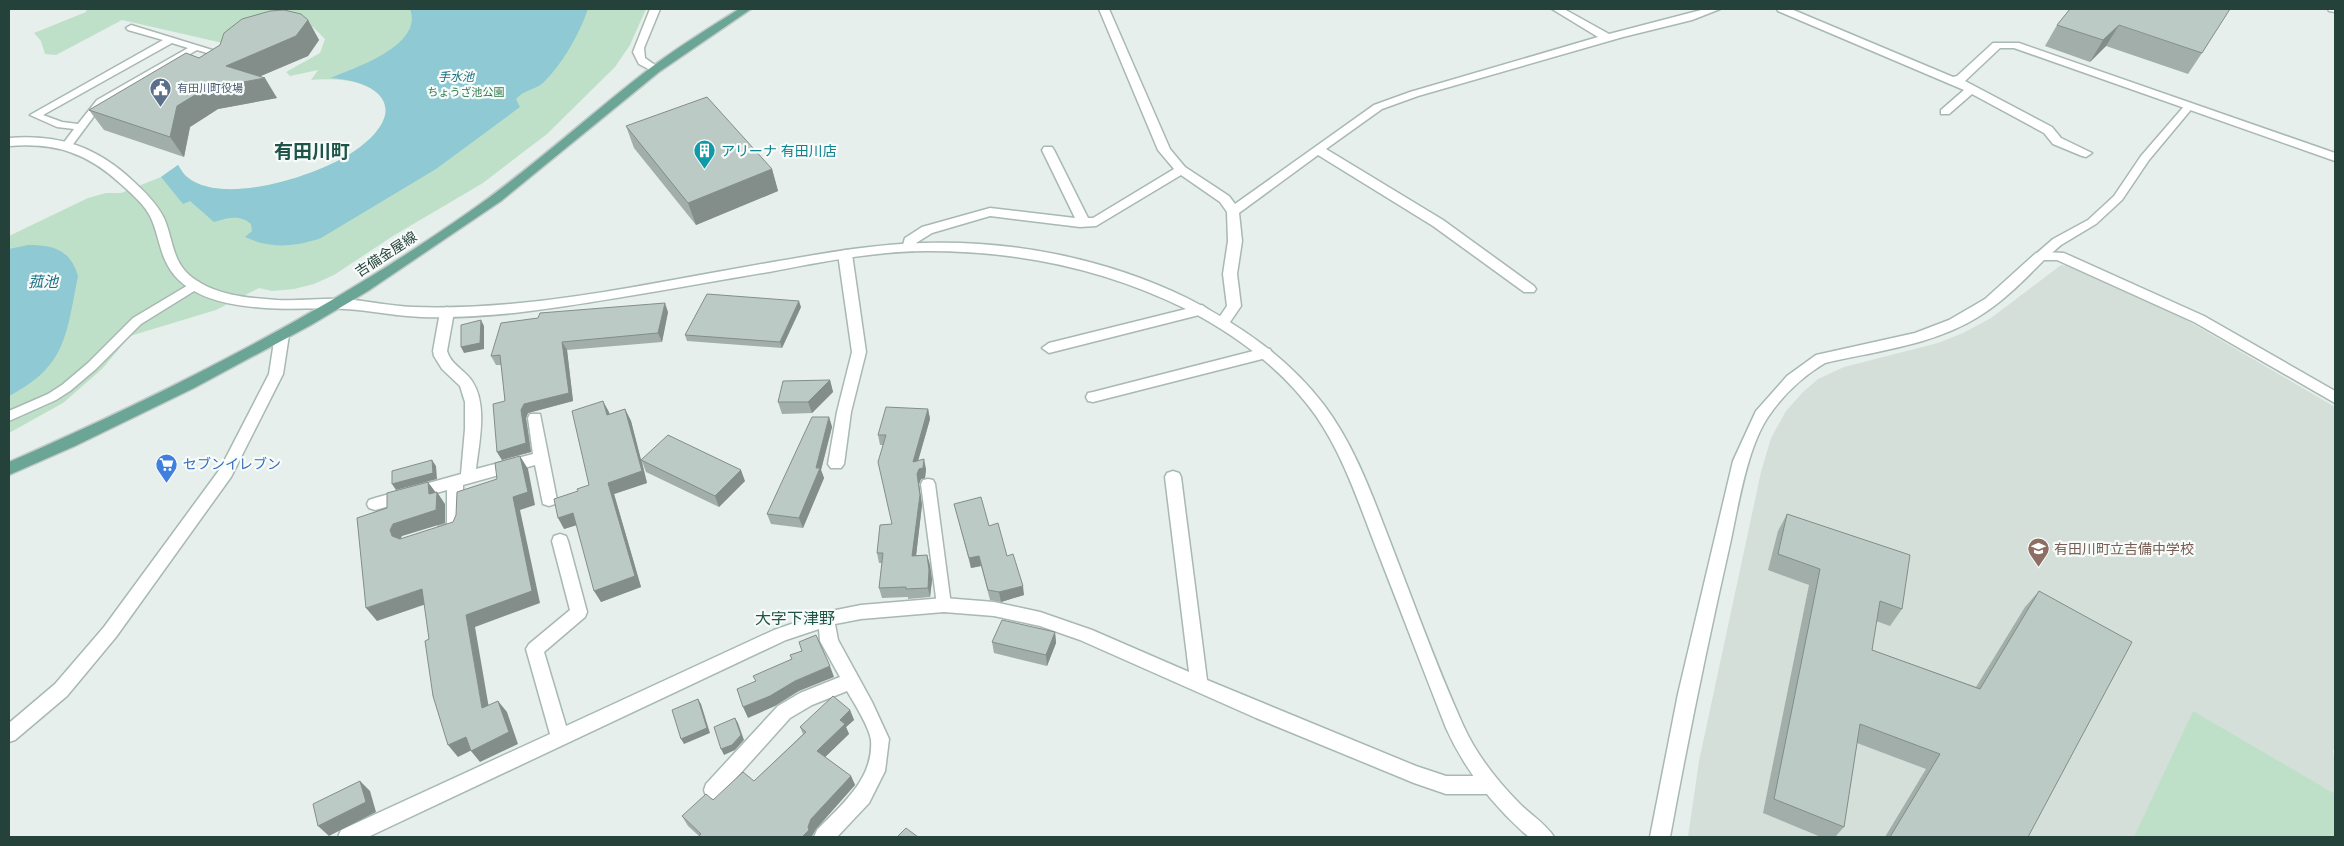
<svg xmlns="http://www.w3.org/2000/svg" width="2344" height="846" font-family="Montserrat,'Noto Sans JP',sans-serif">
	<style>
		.built { fill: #d4dfda }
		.green { fill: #bfe0c8 }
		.water { fill: #8ec9d4 }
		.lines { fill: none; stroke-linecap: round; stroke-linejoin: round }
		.service-casing { stroke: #a8b8b2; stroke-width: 3 }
		.minor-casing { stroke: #a8b8b2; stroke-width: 3 }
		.tertiary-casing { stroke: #a8b8b2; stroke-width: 3 }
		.primary-casing { stroke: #c2cac8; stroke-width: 3 }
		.service { fill: #fff; fill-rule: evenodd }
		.minor { fill: #fff; fill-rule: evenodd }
		.tertiary { fill: #fff; fill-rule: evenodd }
		.primary { fill: #6aa596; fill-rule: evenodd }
		.wall { fill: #a1aea9 }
		.shaded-wall { fill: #838d89 }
		.building { fill: #bbcac4; stroke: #838d89 }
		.labels { text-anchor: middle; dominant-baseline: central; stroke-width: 4.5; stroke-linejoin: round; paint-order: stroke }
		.far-service-label { font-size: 11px; fill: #4e5e75; stroke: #f7fbf9; text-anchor: start }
		.far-park-label { font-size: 11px; fill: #2d7a4b; stroke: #f7fbf9 }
		.far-water-label { font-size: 12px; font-style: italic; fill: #1c6f80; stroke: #f7fbf9 }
		.culture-label { font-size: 14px; fill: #0d838f; stroke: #f7fbf9; text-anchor: start }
		.street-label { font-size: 14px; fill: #24423a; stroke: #f7fbf9 }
		.shop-label { font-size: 14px; fill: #366cbe; stroke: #f7fbf9; text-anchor: start }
		.education-label { font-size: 14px; fill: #785e54; stroke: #f7fbf9; text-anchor: start }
		.water-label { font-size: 15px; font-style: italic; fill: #1c6f80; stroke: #f7fbf9 }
		.quarter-label { font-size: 16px; fill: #1f5548; stroke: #f7fbf9 }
		.district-label { font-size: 19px; font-weight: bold; fill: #1f5548; stroke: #f7fbf9 }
	</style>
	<rect width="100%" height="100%" fill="#e6efeb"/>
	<path class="built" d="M2061,265l9,1 96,42 169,99v340l-2,4 2,12v74h-647l11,-76 62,-289 10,-34 15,-27 17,-19 15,-13 26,-12 94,-24 25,-10 28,-15z"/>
	<g class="green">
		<path d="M87,9h559l-16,36 -15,22 -68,67 -64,49 -90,53 -59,39 -20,9 -20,5 -22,2 -13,-3 -43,22 -86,26 -28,33 -39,34 -54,30v-197l79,-38 18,-5h15l40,-16 17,-12c3,4 5,9 9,12 39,33 153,-6 184,-39 46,-51 -22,-62 -60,-58l7,-10 -28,6 -4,-4 34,-19 5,-14 -12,-12 -20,-2 -66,19 -105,-24 -66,35 -11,-1 -4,-13 -7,-8 52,-21z"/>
		<path d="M2193,711l142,83v43h-201z"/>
	</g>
	<g class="water">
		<path d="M410,9h178c-9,26 -25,54 -45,74 -8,7 -18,6 -27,16l4,8 -84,62 -115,69c-26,9 -50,11 -76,-1l7,-6 -1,-7c-11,-10 -24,-6 -37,-2l-24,-21 -7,3 -22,-27 17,-12c3,4 5,9 9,12 36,30 132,-2 166,-25 54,-36 37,-70 -23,-74 25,-10 94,-33 80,-69z"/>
		<path d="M28,245c25,0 42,4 50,31 -12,59 -11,90 -69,120v-147z"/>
	</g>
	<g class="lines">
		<defs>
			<g id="service">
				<path d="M131,25l91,28 -5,3 -20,-6 -94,54 -32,43h-8l-1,-2 12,-16 -17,-2 -27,-12 133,-75 -35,-10 -2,-2zM172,43l16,5 -91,52 -19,24 -16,-2 -19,-7z"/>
				<path d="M2189,103l5,3 -45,54 -27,40 -26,24 -35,21 -16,14h-8l-2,-3 2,-3 16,-14 35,-19 26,-24 27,-40 45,-52z"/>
				<path d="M195,281l4,1 2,3 -2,3 -58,36 -45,45 -26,22 -14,9 -47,21v-10l39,-17 14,-9 26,-22 45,-45z"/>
				<path d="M928,479l5,1 2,4 16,121 -2,4 -5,2 -5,-2 -2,-4 -16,-121 2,-4z"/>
			</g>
			<g id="minor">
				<path d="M650,9h10l-16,39 1,10 17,12 -6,3 -17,-9 -6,-12z"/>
				<path d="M1099,9h10l61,140 15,18 44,29 6,8 139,-99 36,-13 188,-55 -46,-28h12l45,25 96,-25h15l-28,11 -69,17 -205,59 -36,13 -56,40 117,71 91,66 2,3 -2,3h-10l-91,-66 -115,-71 -79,58 3,28 -5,33 4,32 -13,19 -5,2 -7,-5 11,-16 -4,-32 5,-33 -1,-29 -7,-10 -39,-27 -85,51 -16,1 -90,-11 -58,17 -16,10 -2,8h-10l-2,-3 3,-10 17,-11 68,-19 85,10 -33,-68 2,-3h8l2,3 34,68h5l81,-49 -16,-19z"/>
				<path d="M1777,9h14l162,68 4,-1 36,-33h26l316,110v8l-321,-113h-14l-35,33 87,46 9,11 31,15 -6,4 -4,-1 -29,-12 -9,-11 -72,-39 -23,20h-8v-4l23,-20 -186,-79z"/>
				<path d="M845,250l7,4 14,98 -15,60 -7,52 -3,4h-10l-3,-4 9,-52 15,-60 -14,-98z"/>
				<path d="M2041,252l23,1 140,63 131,75v12l-141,-81 -137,-62h-13c-21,21 -41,42 -66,57 -45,28 -102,34 -153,46 -22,13 -43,33 -57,54 -21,31 -30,90 -38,127 -22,97 -42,195 -60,293h-20l28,-143 55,-233 23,-50 31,-35 29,-21 99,-22 34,-13 36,-21 51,-46z"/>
				<path d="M1202,305l7,5 -2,3 -158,40 -7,-5 7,-5z"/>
				<path d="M447,307l7,5 -7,39c4,14 17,18 25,30 16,24 7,61 4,88l57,-15 -5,-36 2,-4h10l17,86 -2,4 -6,2 -6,-2 -8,-39 -72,20v43l-2,5 -16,4 -6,-1 -2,-5 2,-5 8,-2v-34l-72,20 -6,-2 -2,-4 2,-4 6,-2 86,-24 4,-45v-27l-5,-16 -18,-17 -8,-13 -1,-5 7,-39z"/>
				<path d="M282,330l7,5 -6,39 -52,103 -115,160 -49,59 -52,44 -6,2v-19l46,-39 49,-57 116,-158 49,-95 6,-39z"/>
				<path d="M1265,348l5,1 2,4 -2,4 -177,45 -5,-1 -2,-4 2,-4 5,-1z"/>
				<path d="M1173,471l6,2 2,4 26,203 209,86 30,10h42l7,3 2,6 -2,6 -7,3h-42l-32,-11 -158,-65 -176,-78 -40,-14 -46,-10 -50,-4 -83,7 -26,5 3,16 34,62 17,37 -4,32 -16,32 -32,34h-23l3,-7c24,-25 57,-51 54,-90 -2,-14 -17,-37 -24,-49l-35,14 -22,13 -70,78 -7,3 -7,-3 -2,-6 2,-6 72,-78 22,-13 40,-16 -20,-36 -1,-12 -33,11 -418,197h-30l3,-7 209,-96 -24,-85 3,-5 41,-34 -18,-69 2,-5 6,-2 6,2 2,5 19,71 -2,5 -41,35 22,74 208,-96 52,-18 35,-7 83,-7 50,4 46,10 52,18 97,42 -24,-195 2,-4z"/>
			</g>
			<g id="tertiary">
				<path d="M2328,9h7v3l-6,-1z"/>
				<path d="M9,138c50,-4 88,9 124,43 12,11 24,23 31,37 8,18 8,39 22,54 23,23 61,26 91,28 23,1 46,-2 68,-1 23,2 45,7 68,8 31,1 65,0 97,-3 90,-8 179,-28 269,-43 47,-8 96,-17 144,-18 90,-3 184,16 264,55 53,27 100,59 137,107 27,36 44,79 60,121 26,66 50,135 79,199 13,29 34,56 57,79 11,11 26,20 34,33h-25l-6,-5c-33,-30 -59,-64 -77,-104 -24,-61 -47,-122 -71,-183 -17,-44 -32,-90 -59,-129 -33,-47 -80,-81 -130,-107 -81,-40 -167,-58 -258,-58 -53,0 -107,11 -159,21 -85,14 -170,31 -255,41 -32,3 -76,6 -107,3 -21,-2 -41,-6 -62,-7 -26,-2 -53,1 -80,-1 -31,-2 -69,-8 -90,-32 -15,-17 -15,-38 -24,-58 -6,-13 -18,-23 -29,-33 -34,-32 -67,-43 -113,-39z"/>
			</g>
			<path id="primary" d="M739,9h12l-92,63 -158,129 -133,90 -57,34 -117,63 -119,58 -66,29v-13c160,-70 316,-149 460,-250 63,-44 119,-96 180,-143 29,-22 60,-41 90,-60z"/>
		</defs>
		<use href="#service" class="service-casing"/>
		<use href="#minor" class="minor-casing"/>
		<use href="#tertiary" class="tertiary-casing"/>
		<use href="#primary" class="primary-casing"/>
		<use href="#service" class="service"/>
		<use href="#minor" class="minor"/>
		<use href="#tertiary" class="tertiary"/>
		<use href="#primary" class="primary"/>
	</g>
	<g class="wall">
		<path d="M2070,9l132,44 -14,21 -82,-28 -16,16 -45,-16 12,-21z"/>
		<path d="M308,20l11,20 -11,16 -48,20 17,22 -59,11 -28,18 -6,30 -80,-27 -15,-20 110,-52 21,-13z"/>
		<path d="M626,126l146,43 6,22 -82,34 -62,-77z"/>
		<path d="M801,307l-19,41 -95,-7 -2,-6z"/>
		<path d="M668,312l-6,30 -95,8 6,51 -45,12 -2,5 5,34 -29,8 -5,-8 8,-51 -4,-36h-5l-5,-9z"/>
		<path d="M830,380l3,12 -21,21 -30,1 -4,-12z"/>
		<path d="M625,409l6,12 10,39 104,21 -26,26 -73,-35 -4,-11 5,22 -33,11 27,93 -40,15 -24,-77 -13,4 14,-38 11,-6 20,-73v2z"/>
		<path d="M928,409l2,10 -12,41 8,9 -1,9 -4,1 -2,5 3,21 -6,50h11l3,10 2,15 -2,17 -22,2v-2l-26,1 -3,-10 3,-25h-3l-2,-10 15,-29 -9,-79h-3l-2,-10z"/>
		<path d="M829,417l3,10 -11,43 3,8 -21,50 -32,-4 -4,-10z"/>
		<path d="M954,504l35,22 18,30 17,39 -23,7 -11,-2 -9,-34 -10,2z"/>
		<path d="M1787,514l115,95 -12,17 -14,-5 -4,29 104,37 49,-80 14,-16 -11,246h-143l41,-68 -69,-26 -13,84 -9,10h-14l-58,-24 46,-228 -41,-15 10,-39z"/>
		<path d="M1055,632l1,11 -9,23 -53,-13 -2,-11z"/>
		<path d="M850,710l4,10 -8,7 3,7 -24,23 26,19 4,9 -39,44 -4,7h-113l-11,-10 -6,-10 31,-16 41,-19 49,-47 -3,-7z"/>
	</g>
	<g class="shaded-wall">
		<path d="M308,20l11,20 -11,16 -59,25 16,-3 12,20 -59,11 -28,18 -6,30 -14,-20 7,-31 49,-40z"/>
		<path d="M2119,25l-13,21 -16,16 13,-22z"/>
		<path d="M772,169l6,22 -82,34 -8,-22z"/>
		<path d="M799,301l2,6 -19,41 -2,-6z"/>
		<path d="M665,303l3,9 -6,30 -4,-9z"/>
		<path d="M481,320l3,6v23l-20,4 -3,-6z"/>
		<path d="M562,342l5,8 6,51 -45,12 -2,5 5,34 -29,8 -5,-8 27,-48z"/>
		<path d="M830,380l3,12 -21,21 -4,-11z"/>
		<path d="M603,401l6,11 3,15 -5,-12z"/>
		<path d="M625,409l6,12 16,62 -33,11 27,93 -40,15 -7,-11 14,-108z"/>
		<path d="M928,409l2,10 -15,53 -2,-10z"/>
		<path d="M829,417l3,10 -11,43 3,8 -21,50 -4,-10 17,-50z"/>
		<path d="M520,456l8,13 7,36 -15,5 20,93 -65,24 16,93 -9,-12 -16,-93 47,-118z"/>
		<path d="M924,459l2,10 -1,9 -4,1 -2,5 3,21 -7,60 -3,-9 5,-82z"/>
		<path d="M432,460l4,6 1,13 -41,11 -4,-6z"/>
		<path d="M741,470l4,11 -26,26 -4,-11z"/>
		<path d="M428,482l9,12v-2l8,12v19l-43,13 -3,6 -7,-6 -2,-6 3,-6 36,-30z"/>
		<path d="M573,513l7,11 -16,5 -6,-11z"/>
		<path d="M927,555l3,10 2,15 -2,17 -2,-9z"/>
		<path d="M979,556l2,10 -10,2 -2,-10z"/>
		<path d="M1023,586l1,9 -23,7 -2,-10z"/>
		<path d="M422,589l10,13 -55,19 -11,-13z"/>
		<path d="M1055,632l1,11 -9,23 -1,-11z"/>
		<path d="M830,666l4,11 -35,14 -24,15 -27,12 -5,-11 52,-26z"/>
		<path d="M698,699l3,5 9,29 -26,11 -3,-5z"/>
		<path d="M498,701l9,11 11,32 -38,18 -9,-11z"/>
		<path d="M850,710l4,10 -8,7 3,7 -28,27 -4,-10 23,-31z"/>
		<path d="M735,718l3,5 6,17 -9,10 -11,5 -3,-6z"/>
		<path d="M466,737l10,11 -18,9 -10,-12z"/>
		<path d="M851,776l4,9 -39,44 -4,7 1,1h-11l9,-18z"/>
		<path d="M360,781l10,10 6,21 -47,24 -11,-10z"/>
	</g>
	<g class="building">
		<path d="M2070,9h160l-28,44 -83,-28 -16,15 -46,-15z"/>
		<path d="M284,10l17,4 7,6 -12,16 -70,30 39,12 -60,11 -28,17 -7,31 -81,-27 97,-57 13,5 21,-13 4,-12 18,-14 28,-8z"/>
		<path d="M707,97l65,72 -84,34 -62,-77z"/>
		<path d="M707,294l92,7 -19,41 -95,-7z"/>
		<path d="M665,303l-7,30 -96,9 7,51 -45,11 -3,6 5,33 -29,9 -4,-48 12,-3 -5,-46 -9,1 10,-33 37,-5 2,-5z"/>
		<path d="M481,320l-1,23 -19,4v-22z"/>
		<path d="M830,380l-22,22h-30l5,-21z"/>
		<path d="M603,401l4,14 18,-6 17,62 -34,12 27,93 -41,15 -21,-78 -15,5 -4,-19 24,-8 -1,-2 12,-4 -17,-74z"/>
		<path d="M886,407l42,2 -15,53 11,-3 -1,9 -4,1 -2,5 3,21 -8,61 15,-1 2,15 -1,18 -22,1v-2l-27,1 4,-35h-6l3,-28 12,-1 -14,-62 8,-27h-8z"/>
		<path d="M812,417h17l-13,51h4l-21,50 -32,-4z"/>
		<path d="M668,435l73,35 -26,26 -74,-36z"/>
		<path d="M520,456l8,36 -15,5 19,94 -66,24 16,93 16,-7 11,31 -38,19 -5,-14 -18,8 -15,-49 -8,-55 4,-2 -7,-50 -56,19 -9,-90 30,-10v-15l41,-11 1,12 8,-2 -1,18 -43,14 -3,6 2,6 8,3 53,-17 3,-7 1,-23 40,-13 -2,-16z"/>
		<path d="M432,460l1,13 -41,11v-13z"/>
		<path d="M981,497l8,29 9,-3 9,33 6,-2 10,32 -24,6 -11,-2 -9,-34 -10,2 -15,-54z"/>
		<path d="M1787,514l123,41 -8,54 -22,-8 -8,49 108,39 59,-98 93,51 -104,195h-138l50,-83 -80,-30 -16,103 -70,-28 46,-230 -42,-15z"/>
		<path d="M1002,620l53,12 -9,23 -54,-13z"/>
		<path d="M816,635l14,31 -35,15 -25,15 -27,11 -6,-18 19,-8 -3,-5 39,-17 -2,-4 12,-4 -3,-9z"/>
		<path d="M833,696l17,14 -10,10 5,4 -28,27 34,25 -40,43 -3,8 1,3 -7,7h-104l3,-3 -19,-18 24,-22 7,6 30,-28 11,9 52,-49 -6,-5z"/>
		<path d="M698,699l9,29 -26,11 -9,-29z"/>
		<path d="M735,718l6,17 -9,10 -11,4 -7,-22z"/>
		<path d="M360,781l6,21 -48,24 -5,-22z"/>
		<path d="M906,828l12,9h-21z"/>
	</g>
	<defs>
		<symbol id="civic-pin" viewBox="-11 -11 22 30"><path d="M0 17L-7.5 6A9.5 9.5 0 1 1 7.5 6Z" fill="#5c6f8a" stroke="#f7fbf9"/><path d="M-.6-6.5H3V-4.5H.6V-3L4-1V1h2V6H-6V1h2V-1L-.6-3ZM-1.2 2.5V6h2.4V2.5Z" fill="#fff"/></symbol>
		<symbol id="building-pin" viewBox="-11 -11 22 30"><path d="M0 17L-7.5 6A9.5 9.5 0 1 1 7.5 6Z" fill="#0f9aa8" stroke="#f7fbf9"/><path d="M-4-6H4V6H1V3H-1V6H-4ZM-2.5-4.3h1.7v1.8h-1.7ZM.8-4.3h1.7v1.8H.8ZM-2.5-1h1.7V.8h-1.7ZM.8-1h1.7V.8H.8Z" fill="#fff"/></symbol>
		<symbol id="supermarket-pin" viewBox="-11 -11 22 30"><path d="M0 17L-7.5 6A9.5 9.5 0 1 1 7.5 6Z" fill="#3f7fe0" stroke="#f7fbf9"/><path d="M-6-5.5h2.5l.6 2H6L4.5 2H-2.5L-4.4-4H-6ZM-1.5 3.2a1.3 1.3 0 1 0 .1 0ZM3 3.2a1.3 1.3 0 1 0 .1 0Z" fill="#fff"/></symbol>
		<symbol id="school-pin" viewBox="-11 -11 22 30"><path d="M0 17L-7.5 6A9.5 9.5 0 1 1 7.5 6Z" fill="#8d6e63" stroke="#f7fbf9"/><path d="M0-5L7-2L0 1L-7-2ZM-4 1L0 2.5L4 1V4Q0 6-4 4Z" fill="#fff"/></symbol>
	</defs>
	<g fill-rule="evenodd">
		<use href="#civic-pin" x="148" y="76" width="25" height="34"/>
		<use href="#building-pin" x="692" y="138" width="25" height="34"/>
		<use href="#supermarket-pin" x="154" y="452" width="25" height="34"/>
		<use href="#school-pin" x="2026" y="536" width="25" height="34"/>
	</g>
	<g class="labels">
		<g class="far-service-label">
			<text x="177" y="88">有田川町役場</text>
		</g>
		<g class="far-park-label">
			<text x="466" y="92">ちょうざ池公園</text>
		</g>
		<g class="far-water-label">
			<text x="456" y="76">手水池</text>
		</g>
		<g class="culture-label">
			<text x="721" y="151">アリーナ 有田川店</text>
		</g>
		<g class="street-label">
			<text transform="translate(386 254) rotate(-33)">吉備金屋線</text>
		</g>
		<g class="shop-label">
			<text x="183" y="464">セブンイレブン</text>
		</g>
		<g class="education-label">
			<text x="2054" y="549">有田川町立吉備中学校</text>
		</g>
		<g class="water-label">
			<text x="43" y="281">菰池</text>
		</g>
		<g class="quarter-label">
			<text x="795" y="618">大字下津野</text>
		</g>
		<g class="district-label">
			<text x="312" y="151">有田川町</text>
		</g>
	</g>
	<rect width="2344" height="846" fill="none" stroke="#24423a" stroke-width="20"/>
</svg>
